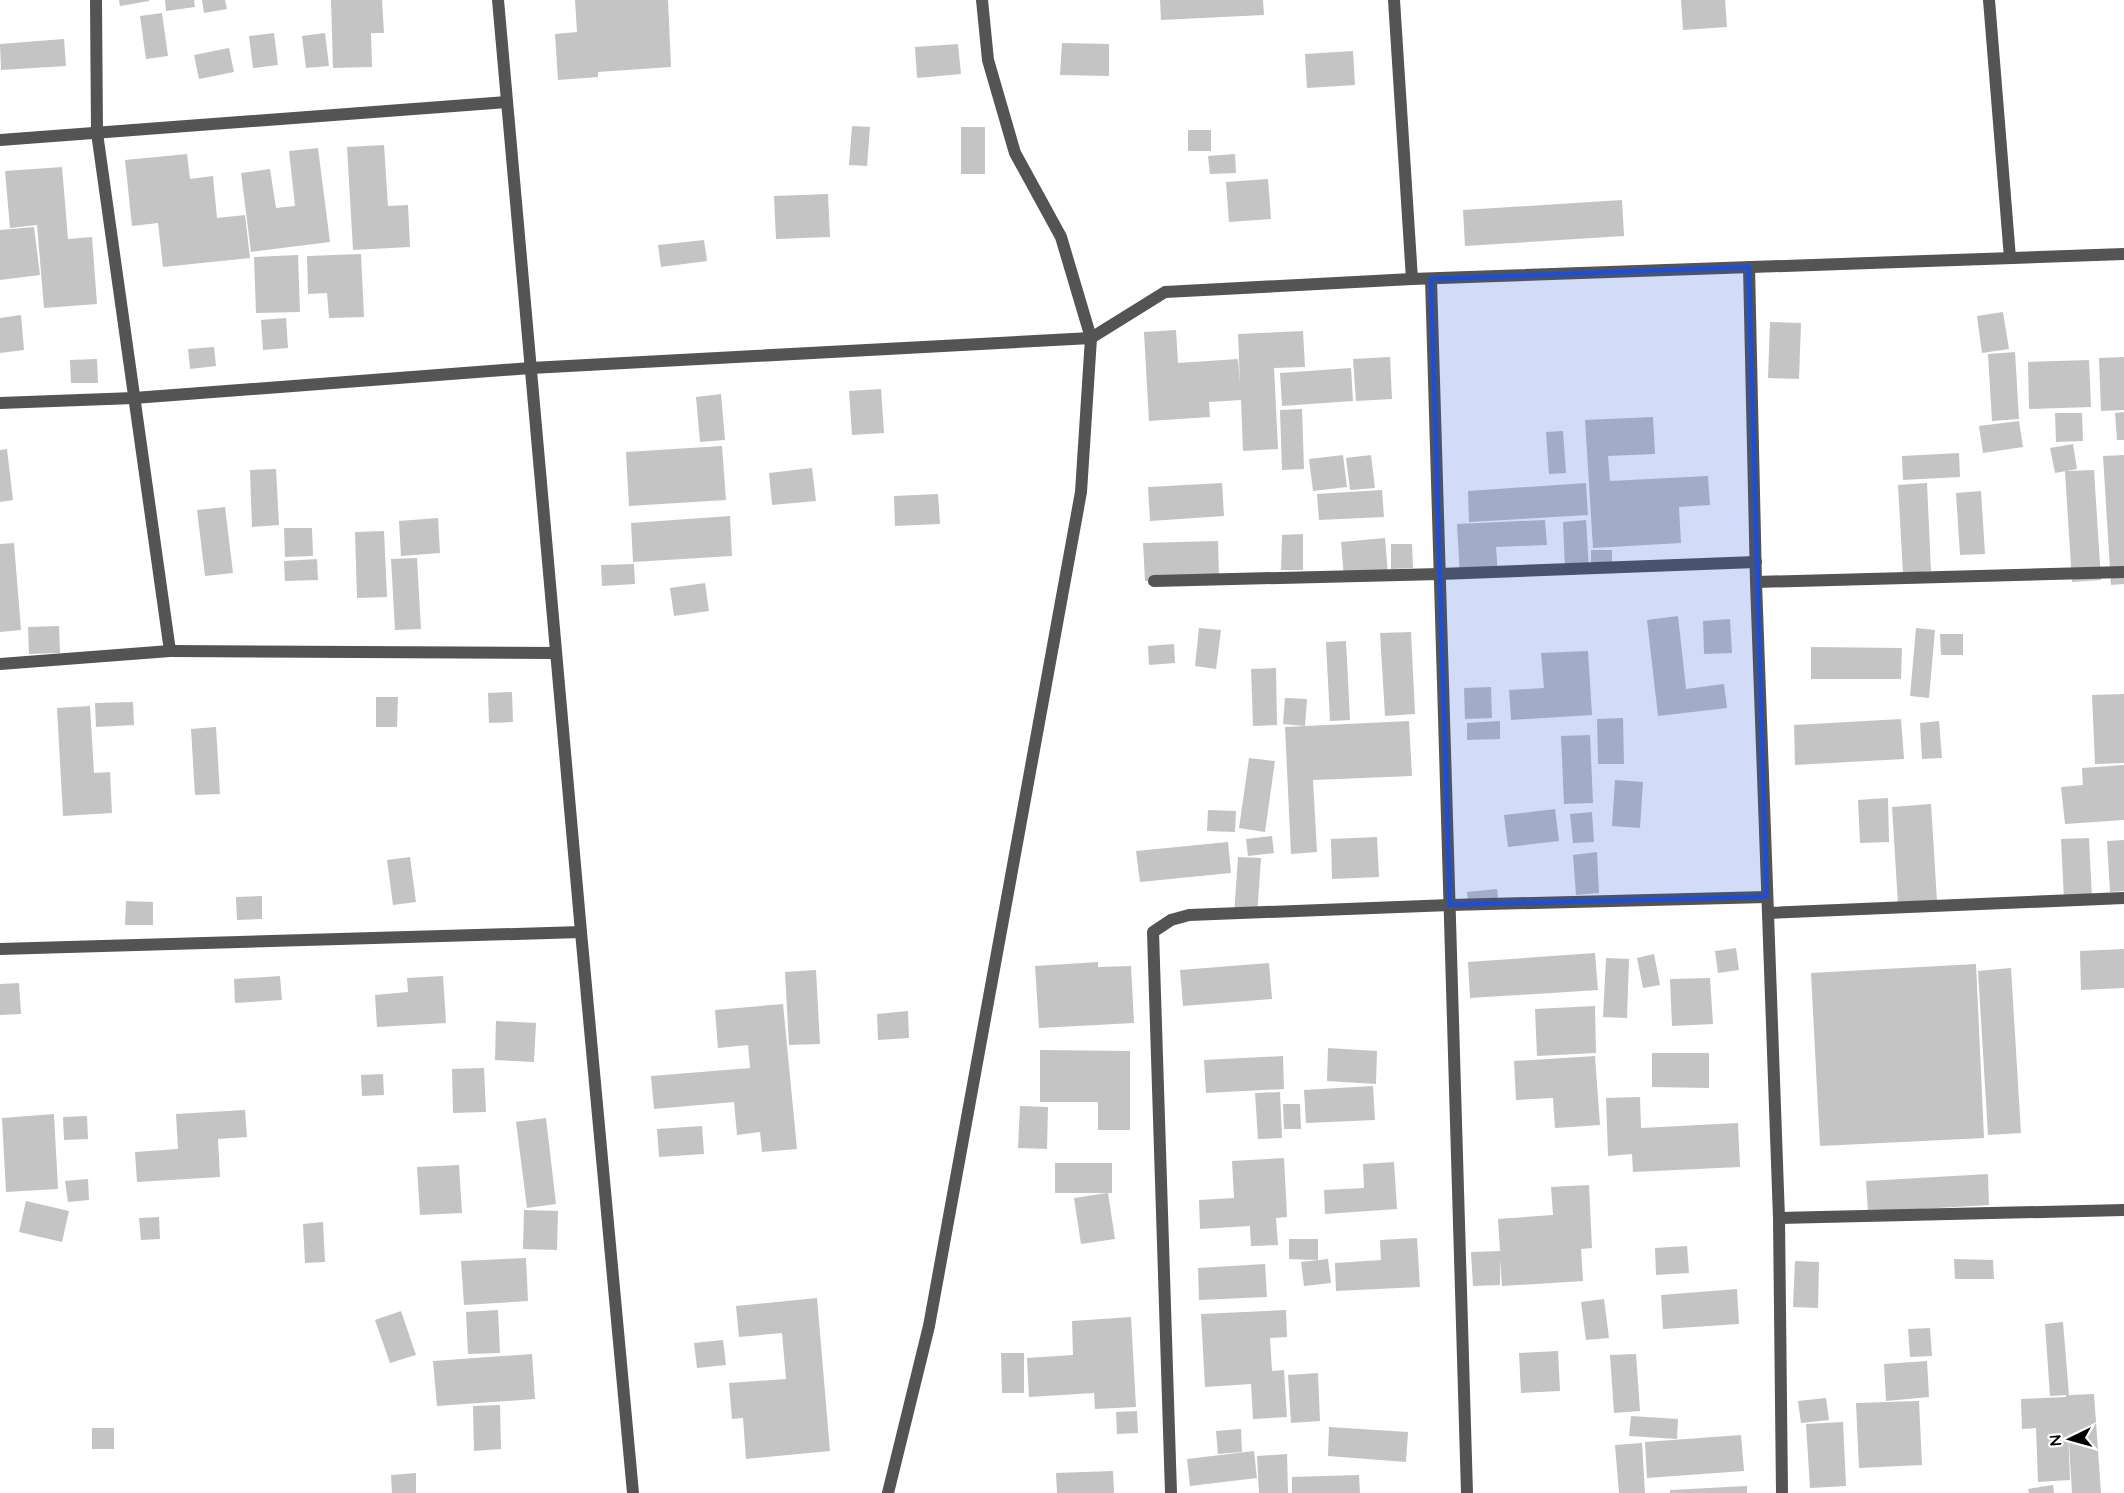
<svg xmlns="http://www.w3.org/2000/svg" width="2124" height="1493" font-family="Quicksand,sans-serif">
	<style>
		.building { fill: #c4c4c4 }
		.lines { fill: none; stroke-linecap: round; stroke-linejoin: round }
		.minor { stroke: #545454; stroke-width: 12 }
		.marked { fill: #1d4ed8; fill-opacity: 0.2; stroke: #1d4ed8; stroke-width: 4.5; stroke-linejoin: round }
	</style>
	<rect width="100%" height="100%" fill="#fff"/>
	<g class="building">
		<path d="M119,0h30v1l-29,5z"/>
		<path d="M165,0h29l1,7 -29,4z"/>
		<path d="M202,0h23l2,9 -23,4z"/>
		<path d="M331,0h51l2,33h-13l1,34 -39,1z"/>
		<path d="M575,0h93l3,67 -73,5v5l-40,3 -3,-46 22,-2z"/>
		<path d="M1160,0h103l1,15 -103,5z"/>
		<path d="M1681,0h44l2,27 -44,3z"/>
		<path d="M162,13l6,43 -22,3 -6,-43z"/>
		<path d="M274,33l4,32 -25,3 -4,-32z"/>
		<path d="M325,33l4,33 -23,2 -4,-32z"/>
		<path d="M64,39l2,27 -65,4 -1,-26z"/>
		<path d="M1062,43l47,1v32l-49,-1z"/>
		<path d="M958,44l3,30 -44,4 -2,-31z"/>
		<path d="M229,48l5,24 -35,7 -5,-24z"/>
		<path d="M1353,51l2,34 -48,3 -2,-34z"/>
		<path d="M852,126l18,1 -3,39 -18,-1z"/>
		<rect x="961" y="127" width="24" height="47"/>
		<rect x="1188" y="130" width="23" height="21"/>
		<path d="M384,145l4,61 20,-1 2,42 -57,3 -6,-103z"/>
		<path d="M318,148l12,94 -79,10 -10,-79 29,-4 6,39 19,-2 -6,-55z"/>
		<path d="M187,154l3,25 23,-3 4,42 28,-3 5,43 -87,9 -5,-44 -26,3 -7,-66z"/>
		<path d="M1235,154l1,19 -26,1 -2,-18z"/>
		<path d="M62,167l6,72 24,-2 5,67 -53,4 -7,-83 -27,3 -5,-57z"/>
		<path d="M1268,179l3,40 -42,3 -3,-40z"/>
		<path d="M828,194l2,43 -54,2 -2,-43z"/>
		<path d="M1622,200l2,36 -159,10 -2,-36z"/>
		<path d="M34,227l6,48 -40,5v-50z"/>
		<path d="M704,240l3,21 -46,6 -3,-22z"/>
		<path d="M361,254l3,63 -35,1 -2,-25 -19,1 -1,-38z"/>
		<path d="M298,255l2,57 -44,1 -2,-56z"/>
		<path d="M2003,312l6,37 -27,4 -5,-37z"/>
		<path d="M21,315l3,35 -24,3v-35z"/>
		<path d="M286,318l2,30 -25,2 -2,-30z"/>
		<path d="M1770,322l31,1 -2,56 -31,-1z"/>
		<path d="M1176,330l2,33 60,-4 2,25 -2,-50 65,-3 2,36 -31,1 4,81 -35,2 -2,-51 -32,2 1,15 -61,4 -5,-89z"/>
		<path d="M214,347l2,19 -26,3 -2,-20z"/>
		<path d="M2015,352l4,67 -27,2 -4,-67z"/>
		<path d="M1390,357l2,42 -36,2 -3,-42z"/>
		<path d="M2124,357v53l-23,1 -2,-53z"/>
		<path d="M97,359l1,24h-27l-1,-23z"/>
		<path d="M2089,360l2,47 -62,2 -1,-47z"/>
		<path d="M1351,368l2,33 -71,5 -2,-33z"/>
		<path d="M881,389l3,44 -32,2 -3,-44z"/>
		<path d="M721,394l4,46 -25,2 -4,-45z"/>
		<path d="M1302,409l2,60 -22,1 -2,-60z"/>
		<path d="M2124,412v28h-7l-2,-27z"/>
		<path d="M2055,413h27l1,28 -27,1z"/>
		<path d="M1653,417l2,37 -47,2 2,25 98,-5 2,29 -31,2 2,36 -88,5 -8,-128z"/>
		<path d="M2019,421l4,26 -40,6 -4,-27z"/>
		<path d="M1563,431l3,42 -17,1 -3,-42z"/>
		<path d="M2073,444l4,25 -22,4 -5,-25z"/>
		<path d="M722,446l4,54 -97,6 -3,-54z"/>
		<path d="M7,449l6,51 -13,2v-52z"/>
		<path d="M1959,453l1,24 -57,3 -1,-24z"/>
		<path d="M1343,455l4,32 -34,4 -4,-32z"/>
		<path d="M1371,455l4,33 -25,2 -4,-32z"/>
		<path d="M2124,455v129l-13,1 -8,-129z"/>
		<path d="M812,468l4,33 -44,4 -3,-32z"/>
		<path d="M276,469l3,56 -27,2 -2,-57z"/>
		<path d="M2094,470l7,110 -29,2 -7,-111z"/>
		<path d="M1222,483l2,33 -74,5 -2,-34z"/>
		<path d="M1586,483l2,32 -119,7 -1,-31z"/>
		<path d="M1927,483l4,88 -28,2 -5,-88z"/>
		<path d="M1382,490l2,27 -65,3 -2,-26z"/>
		<path d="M1981,491l4,63 -25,1 -4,-62z"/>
		<path d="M938,494l2,30 -45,2 -1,-30z"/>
		<path d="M225,507l8,66 -28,3 -8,-66z"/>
		<path d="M730,516l2,40 -99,6 -2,-39z"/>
		<path d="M438,518l2,35 -39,3 -2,-35z"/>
		<path d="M1545,520l2,25 -51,2 2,28 -38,2 -3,-53z"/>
		<path d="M1586,520l3,49 -24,1 -2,-48z"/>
		<path d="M284,528h28l1,28 -28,1z"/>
		<path d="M384,531l3,66 -30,1 -2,-66z"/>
		<path d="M1303,534v36h-22l1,-35z"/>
		<path d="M1385,538l3,37 -44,3 -3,-36z"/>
		<path d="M1218,541l1,38 -74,2 -2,-38z"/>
		<path d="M14,543l7,87 -21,2v-88z"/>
		<path d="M1391,544h21l1,24 -22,1z"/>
		<rect x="1591" y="550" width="21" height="23"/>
		<path d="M417,558l4,71 -26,1 -4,-71z"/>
		<path d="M317,559l1,21 -33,1 -1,-20z"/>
		<path d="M634,564l1,20 -33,2 -1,-21z"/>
		<path d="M705,583l4,28 -35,5 -4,-28z"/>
		<path d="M1678,616l8,73 38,-5 3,24 -69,8 -11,-96z"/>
		<path d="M1730,619l2,34 -28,1 -1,-33z"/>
		<path d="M59,626l1,27 -31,1 -1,-27z"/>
		<path d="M1199,628l22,2 -5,39 -21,-3z"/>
		<path d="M1916,628l19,2 -6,68 -19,-2z"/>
		<path d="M1411,632l4,82 -30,2 -5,-83z"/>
		<path d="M1940,634h23v21h-22z"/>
		<path d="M1346,641l4,79 -20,1 -4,-79z"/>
		<path d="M1174,644l1,19 -26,2 -1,-19z"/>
		<path d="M1811,647l91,1 -1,31h-90z"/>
		<path d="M1588,651l4,64 -81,5 -2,-30 35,-2 -3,-35z"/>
		<path d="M1276,668l1,57 -24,1 -2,-57z"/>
		<path d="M1491,687l1,31 -27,1 -1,-31z"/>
		<path d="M512,692l1,30 -24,1 -1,-30z"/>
		<path d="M2124,694v69l-29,1 -3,-69z"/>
		<path d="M376,697h22l-1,30h-21z"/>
		<path d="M1285,698l22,1 -2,27 -22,-2z"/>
		<path d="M133,702l1,23 -38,2 -1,-24z"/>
		<path d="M90,706l4,67 16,-1 2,41 -49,3 -6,-108z"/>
		<path d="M1623,718l1,46h-26l-1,-45z"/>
		<path d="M1901,719l3,40 -109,6 -1,-40z"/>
		<path d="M1409,721l3,55 -99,4 4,72 -26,2 -6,-127z"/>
		<path d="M1500,721v18l-33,1v-17z"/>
		<path d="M1939,721l3,37 -20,1 -2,-36z"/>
		<path d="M216,727l4,67 -25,1 -4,-66z"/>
		<path d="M1590,735l3,68 -29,1 -3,-68z"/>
		<path d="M1249,758l26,3 -10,71 -26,-4z"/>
		<path d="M2124,765v55l-59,4 -4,-37 22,-2 -1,-17z"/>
		<path d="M1615,780l28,2 -3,46 -28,-2z"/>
		<path d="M1888,798l1,44 -29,1 -2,-43z"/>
		<path d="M1931,804l6,97 -39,3 -6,-97z"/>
		<path d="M1555,809l4,32 -51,6 -4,-32z"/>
		<path d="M1208,810l28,1 -1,21 -28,-1z"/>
		<path d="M1592,812l2,30 -21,1 -3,-29z"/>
		<path d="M1272,836l2,17 -26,3 -2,-17z"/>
		<path d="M1377,837l2,40 -47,2 -1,-40z"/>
		<path d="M2089,838l3,60 -28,2 -3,-61z"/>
		<path d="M2124,840v51l-14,1 -3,-51z"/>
		<path d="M1228,842l3,31 -91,9 -4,-31z"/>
		<path d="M1597,852l2,41 -23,2 -3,-40z"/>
		<path d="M410,857l6,45 -23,3 -6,-45z"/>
		<path d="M1238,857l23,1 -4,59 -23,-2z"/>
		<path d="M1497,889l2,17 -30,4 -2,-18z"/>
		<path d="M262,896v23l-25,1 -1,-23z"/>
		<path d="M126,901l27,1v23h-28z"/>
		<path d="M1736,948l3,22 -21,3 -3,-22z"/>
		<path d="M2124,949v39l-43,2 -1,-39z"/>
		<path d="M1595,953l3,37 -128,8 -2,-36z"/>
		<path d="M1654,954l6,31 -17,3 -6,-30z"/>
		<path d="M1606,958l23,1 -2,59 -24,-1z"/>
		<path d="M1098,962v5l33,-1 3,57 -95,5 -4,-62z"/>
		<path d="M1269,963l3,36 -89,7 -3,-36z"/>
		<path d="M1976,964l8,174 -164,8 -9,-173z"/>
		<path d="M2011,968l10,165 -33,2 -10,-164z"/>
		<path d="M816,970l4,74 -31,1 -4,-73z"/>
		<path d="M280,976l2,24 -47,3 -1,-24z"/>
		<path d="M443,976l3,47 -69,4 -2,-32 33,-3 -1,-14z"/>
		<path d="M1710,978l3,46 -41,2 -2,-47z"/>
		<path d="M19,983l2,31 -21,1v-31z"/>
		<path d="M783,1004l14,145 -35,3 -2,-20 -23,3 -3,-33 -80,7 -3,-33 99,-8 -2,-23 -30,3 -3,-38z"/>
		<path d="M1595,1006l1,47 -59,3 -2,-47z"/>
		<path d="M908,1011l1,27 -31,2 -1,-26z"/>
		<path d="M496,1021l40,2 -2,39 -39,-2z"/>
		<path d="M1328,1048l49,3 -1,33 -49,-3z"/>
		<path d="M1040,1050l90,1v79h-32v-28h-58z"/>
		<path d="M1652,1053h57v35l-57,-1z"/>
		<path d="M1283,1056l1,33 -78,4 -2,-33z"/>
		<path d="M1595,1056l5,69 -45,3 -2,-30 -37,2 -2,-39z"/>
		<path d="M484,1068l2,44 -33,1 -1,-44z"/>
		<path d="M383,1074l1,21 -22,1 -1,-21z"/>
		<path d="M1373,1086l2,34 -69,3 -2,-33z"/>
		<path d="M1280,1092l2,46 -24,1 -3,-46z"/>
		<path d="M1640,1097l1,31 97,-5 2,44 -107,5 -1,-18 -24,2 -2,-58z"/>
		<path d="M1283,1104h17l1,25h-17z"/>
		<path d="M1020,1106l28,1 -1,42 -29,-1z"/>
		<path d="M245,1110l2,27 -29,2 2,38 -83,5 -2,-30 43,-3 -2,-35z"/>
		<path d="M54,1114l4,75 -52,3 -4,-74z"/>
		<path d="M87,1116l1,23 -24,1 -1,-23z"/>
		<path d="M546,1118l10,86 -29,4 -11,-86z"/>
		<path d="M702,1126l2,28 -45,3 -2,-28z"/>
		<path d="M1284,1158l3,59 -11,1 2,27 -27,1 -1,-20 -50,3 -1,-29 35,-2 -2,-37z"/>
		<path d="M1394,1162l3,47 -72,5 -1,-24 40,-2 -1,-24z"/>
		<path d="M1055,1163h57v30h-4l7,46 -34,5 -7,-46 33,-5h-52z"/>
		<path d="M459,1165l3,48 -42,2 -3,-48z"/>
		<path d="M1988,1174l1,31 -121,7 -2,-31z"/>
		<path d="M88,1179l1,21 -21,2 -3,-21z"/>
		<path d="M1589,1185l3,63 -11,1 2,32 -81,5 -2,-26v25l-27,1 -2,-34 29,-1 -2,-32 55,-4 -2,-28z"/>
		<path d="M26,1201l43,10 -7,31 -43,-10z"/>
		<path d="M524,1210l34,1 -1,39 -34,-1z"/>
		<path d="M159,1217l1,22 -19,1 -2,-22z"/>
		<path d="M323,1222l2,40 -20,1 -2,-39z"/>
		<path d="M1417,1238l3,49 -84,4 -1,-28 46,-3 -1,-20z"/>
		<path d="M1289,1239h29v21l-29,-1z"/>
		<path d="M1687,1246l2,27 -33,2 -1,-27z"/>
		<path d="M526,1258l2,43 -64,4 -3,-44z"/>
		<path d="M1328,1259l3,24 -27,3 -3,-24z"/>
		<path d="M1954,1259l39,1 1,19h-39z"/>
		<path d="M1795,1261l24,1 -1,46 -25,-1z"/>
		<path d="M1265,1264l2,33 -68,3 -1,-32z"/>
		<path d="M1737,1289l2,35 -76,5 -2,-34z"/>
		<path d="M817,1298l13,153 -84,8 -3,-41 -11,1 -3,-36 57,-4 -4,-46 -43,4 -3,-31z"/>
		<path d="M1604,1299l5,39 -23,2 -5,-38z"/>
		<path d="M498,1310l2,43 -32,1 -2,-42z"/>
		<path d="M1286,1310l1,27 -17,1 2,33 12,-1 3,47 -34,2 -2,-35 -46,3 -4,-73z"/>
		<path d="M401,1311l15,44 -26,8 -15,-43z"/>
		<path d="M1131,1317l5,90 -41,2 -1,-16 -65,4 -2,-39 46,-3 -1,-34z"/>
		<path d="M2063,1322l6,73 25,-1 7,99h-29l-4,-66 2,53 -32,2 -2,-54 -14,1 -1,-30 45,-2v-2l-16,1 -5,-72z"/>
		<path d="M1930,1328l2,28 -22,1 -2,-28z"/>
		<path d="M723,1340l3,25 -29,3 -3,-25z"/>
		<path d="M1558,1351l2,40 -39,2 -2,-40z"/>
		<path d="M1001,1353h23v40h-22z"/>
		<path d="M532,1354l3,45 -98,7 -4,-45z"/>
		<path d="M1636,1354l4,57 -26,2 -4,-58z"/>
		<path d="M1927,1361l2,36 -43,4 -2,-37z"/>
		<path d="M1318,1373l2,48 -29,2 -3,-48z"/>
		<path d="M1826,1398l3,22 -28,3 -3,-22z"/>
		<path d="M1919,1401l3,64 -63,3 -3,-65z"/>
		<path d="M500,1405l1,44 -27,2 -1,-45z"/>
		<path d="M1137,1411l1,22 -21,1 -1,-22z"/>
		<path d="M1631,1416l47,3 -1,20 -48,-3z"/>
		<path d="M1843,1422l3,64 -36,2 -4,-64z"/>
		<path d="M1329,1427l79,5 -2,30 -78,-6z"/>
		<rect x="92" y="1428" width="22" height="21"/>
		<path d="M1241,1429l1,23 -24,2 -2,-23z"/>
		<path d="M1741,1435l3,36 -97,7 -2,-36z"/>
		<path d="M1642,1443l3,50h-26l-4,-48z"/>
		<path d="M1254,1451l3,27 -67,8 -3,-27z"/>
		<path d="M1287,1454l1,39h-29l-2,-37z"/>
		<path d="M1113,1471l1,22h-57l-1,-20z"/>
		<path d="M416,1473v20h-24l-1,-18z"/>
		<path d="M1359,1475l1,18h-68v-16z"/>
		<path d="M2053,1485l1,8h-25l-1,-4z"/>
		<path d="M1747,1486v7h-77v-3z"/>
	</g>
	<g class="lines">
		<g class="minor">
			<path d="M1394,0l18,279"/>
			<path d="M1989,0l21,258"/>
			<path d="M0,140l507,-38"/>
			<path d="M1749,267l7,315 23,636 3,275"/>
			<path d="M1431,279l36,1214"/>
			<path d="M0,403l134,-5 397,-30 560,-30 74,-46 247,-13 712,-25"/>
			<path d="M1154,581l286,-7 316,-12"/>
			<path d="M1756,582l368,-10"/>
			<path d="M170,651l386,2"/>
			<path d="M0,664l170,-13 -73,-518 -1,-133"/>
			<path d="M1768,913l356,-15"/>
			<path d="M581,932l52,561"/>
			<path d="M0,949l581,-17 -83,-932"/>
			<path d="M1779,1218l345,-8"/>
			<path d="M888,1493l41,-167 152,-834 10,-154 -30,-101 -46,-84 -27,-93 -6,-60"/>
			<path d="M1171,1493l-18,-561 18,-12 18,-5 261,-10 317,-8"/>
		</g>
	</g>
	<path class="marked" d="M1749,267l18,630 -317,8 -19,-626z"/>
	<g transform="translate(2070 1439) rotate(265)" stroke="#ffffff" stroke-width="4.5" paint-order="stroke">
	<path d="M0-4.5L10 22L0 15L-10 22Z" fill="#000000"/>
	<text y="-9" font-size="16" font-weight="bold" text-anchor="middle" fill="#000000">N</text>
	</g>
</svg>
